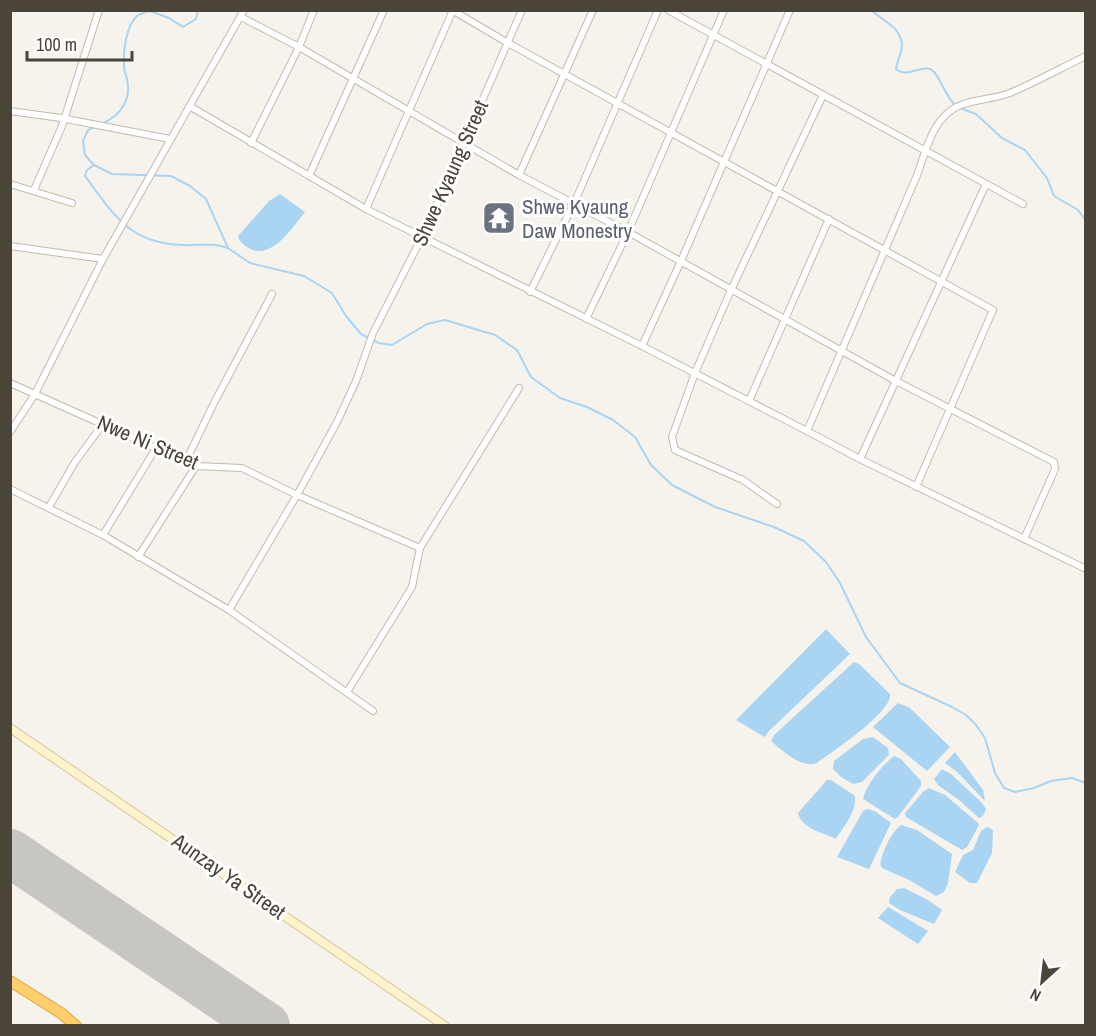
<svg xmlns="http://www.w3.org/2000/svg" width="1096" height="1036" font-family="'Archivo Narrow',sans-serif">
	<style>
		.water { fill: #a9d4f2 }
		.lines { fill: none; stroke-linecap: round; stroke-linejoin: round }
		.stream { stroke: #a9d4f2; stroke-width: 2 }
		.runway { stroke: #c8c6c3; stroke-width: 48 }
		.street-casing { stroke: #c2bbae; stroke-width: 8 }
		.secondary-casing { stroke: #d6c79b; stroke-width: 10 }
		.highway-casing { stroke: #e0a43c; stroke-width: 12 }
		.street { stroke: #fff; stroke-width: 6 }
		.secondary { stroke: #fff3cd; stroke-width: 8 }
		.highway { stroke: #ffcf6e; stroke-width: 10 }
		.labels { text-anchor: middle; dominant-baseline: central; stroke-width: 6; stroke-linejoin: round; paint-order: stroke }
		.street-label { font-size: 21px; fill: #4b4439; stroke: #fff }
		.worship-label { font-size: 21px; fill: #5b616d; stroke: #fff; text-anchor: start }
	</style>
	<rect width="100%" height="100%" fill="#f6f3ec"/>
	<g class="water">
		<path d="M280,194l25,18c-13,16 -35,51 -58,35 -5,-4 -7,-5 -9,-11l31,-35z"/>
		<path d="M826,629l24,25 -81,77 -4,6 -29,-17z"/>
		<path d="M854,662l5,2 31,30c3,18 -58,58 -73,69 -16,6 -34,-12 -46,-22l3,-6z"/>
		<path d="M898,703l12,5 40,39 -23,24 -54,-44z"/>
		<path d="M873,737l15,11 1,7 -27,27 -9,2 -12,-7 -8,-8 1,-8 29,-22z"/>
		<path d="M955,752l28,38 2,11 -29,-30 -11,-8z"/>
		<path d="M894,756l7,3 20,22v5l-23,31 -3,2 -32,-20c4,-16 18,-32 31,-43z"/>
		<path d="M942,769l9,5 31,29 4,6 -3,7 -4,2 -20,-18 -21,-15 -4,-6z"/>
		<path d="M827,780h4l24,16c2,16 -12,31 -19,43 -14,-7 -34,-10 -38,-26z"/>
		<path d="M929,788l16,7 33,28 1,2 -12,22 -5,3 -56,-33 -1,-4 18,-21z"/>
		<path d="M868,809l8,3 15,11 -22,46 -32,-12 26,-46z"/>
		<path d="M901,825l16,5 35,24 -4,29 -4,9 -8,4 -27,-16 -27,-12 -2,-4c3,-13 10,-31 21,-39z"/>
		<path d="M987,827l6,3 -1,23 -15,30h-7l-15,-11 8,-17 10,-5 8,-19z"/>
		<path d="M904,888l24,12 14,10 -8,14 -34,-14 -11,-7 1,-6 7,-8z"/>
		<path d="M888,907l40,24 -10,13 -40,-26z"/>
	</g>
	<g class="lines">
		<g class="stream">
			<path d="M871,10c12,11 30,17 31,35 0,8 -5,16 -6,24 11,9 22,-3 34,0 8,2 15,27 25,36"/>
			<path d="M960,108l16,6 26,24 23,12 22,28 7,18 24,14 8,11"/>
			<path d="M102,124c18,-9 30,-23 25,-45 -1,-4 -3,-9 -3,-13 -1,-14 2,-40 13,-50 3,-2 9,-4 13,-5l19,7 14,9 13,-8 2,-9"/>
			<path d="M97,126l-9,4 -5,11 2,14 9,10 18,9 59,2 19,10 16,13 22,49 22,15 54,13 28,17 14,23 15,18 18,9 13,2 35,-21 18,-4 50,15 22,15 14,27 29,21 27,9 26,13 22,17 16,28 21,20 43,22 59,20 30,14 22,21 14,21 26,54 34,46 52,24 14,8 10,10 9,13 10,35 9,15 11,4 19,-4 17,-7 21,-3 14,5"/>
			<path d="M94,165l-7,5 -2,6c29,39 44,67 97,69 19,1 27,-3 46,3"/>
		</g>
		<path class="runway" d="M10,853l256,173"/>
		<defs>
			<g id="street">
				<path d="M452,10l56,33 485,267 -77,177"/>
				<path d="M668,10l355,194"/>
				<path d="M241,17l58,30 220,128 109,57 266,148 160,82 1,7 -31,70"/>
				<path d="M191,107l175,102 276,137 165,85 111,-258c8,-24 16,-58 43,-68 16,-6 33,-6 49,-12 26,-11 51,-25 76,-37"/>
				<path d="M10,111l51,7 109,21"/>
				<path d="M251,143l48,-96 15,-37"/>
				<path d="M519,175l74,-165"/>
				<path d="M309,176l75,-166"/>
				<path d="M10,184l62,19"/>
				<path d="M34,190l28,-64 37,-116"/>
				<path d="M366,209l87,-199"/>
				<path d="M10,246l93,13"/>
				<path d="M530,292l46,-93 82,-189"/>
				<path d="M586,319l42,-87 96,-222"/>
				<path d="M642,346l39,-85 109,-251"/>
				<path d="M10,383l186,83 46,2 55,27 123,53"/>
				<path d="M749,401l80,-182"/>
				<path d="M807,431l53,28 226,110"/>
				<path d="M10,432l25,-38 68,-135 141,-249"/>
				<path d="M860,459l126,-275"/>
				<path d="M186,461l29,-60 57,-107"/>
				<path d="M10,489l93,46 126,75 144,101"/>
				<path d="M777,504l-34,-24 -68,-30 -3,-13 23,-64 36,-83 92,-195"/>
				<path d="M49,507l26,-45 28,-38"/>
				<path d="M103,535l53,-87"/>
				<path d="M138,557l58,-91"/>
				<path d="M229,610l68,-115 40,-73 19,-41 17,-48 52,-102 97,-221"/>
				<path d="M347,692l65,-105 8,-39 99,-160"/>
			</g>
			<path id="secondary" d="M10,728l435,298"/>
			<path id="highway" d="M10,981l51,32 15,13"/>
		</defs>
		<use href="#street" class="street-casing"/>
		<use href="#secondary" class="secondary-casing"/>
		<use href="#highway" class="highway-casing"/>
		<use href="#street" class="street"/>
		<use href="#secondary" class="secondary"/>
		<use href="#highway" class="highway"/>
	</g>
	<defs>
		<symbol id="temple-square" viewBox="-11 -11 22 22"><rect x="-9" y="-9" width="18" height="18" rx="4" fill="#6b7280" stroke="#fff"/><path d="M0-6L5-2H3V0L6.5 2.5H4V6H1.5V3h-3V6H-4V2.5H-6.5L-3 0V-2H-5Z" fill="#fff"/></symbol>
	</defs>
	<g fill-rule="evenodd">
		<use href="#temple-square" x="480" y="199" width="38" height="38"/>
	</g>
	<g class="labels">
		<g class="street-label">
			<text transform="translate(450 173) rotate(-66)">Shwe Kyaung Street</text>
			<text transform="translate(148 442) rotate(23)">Nwe Ni Street</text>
			<text transform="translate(229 876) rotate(35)">Aunzay Ya Street</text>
		</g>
		<g class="worship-label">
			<text x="522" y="206">Shwe Kyaung<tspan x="522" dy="24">Daw Monestry</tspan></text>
		</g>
	</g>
	<rect width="1096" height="1036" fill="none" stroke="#4b4439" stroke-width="24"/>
	<g transform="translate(1042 982) rotate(207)" stroke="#ffffff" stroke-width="4.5" paint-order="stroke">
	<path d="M0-4.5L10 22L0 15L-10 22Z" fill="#4b4439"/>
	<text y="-9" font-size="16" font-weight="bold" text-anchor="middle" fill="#4b4439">N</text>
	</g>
	<path d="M27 51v9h105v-9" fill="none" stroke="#4b4439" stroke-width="3"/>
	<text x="36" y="51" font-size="18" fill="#4b4439" stroke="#ffffff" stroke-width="4.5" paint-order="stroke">100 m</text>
</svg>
